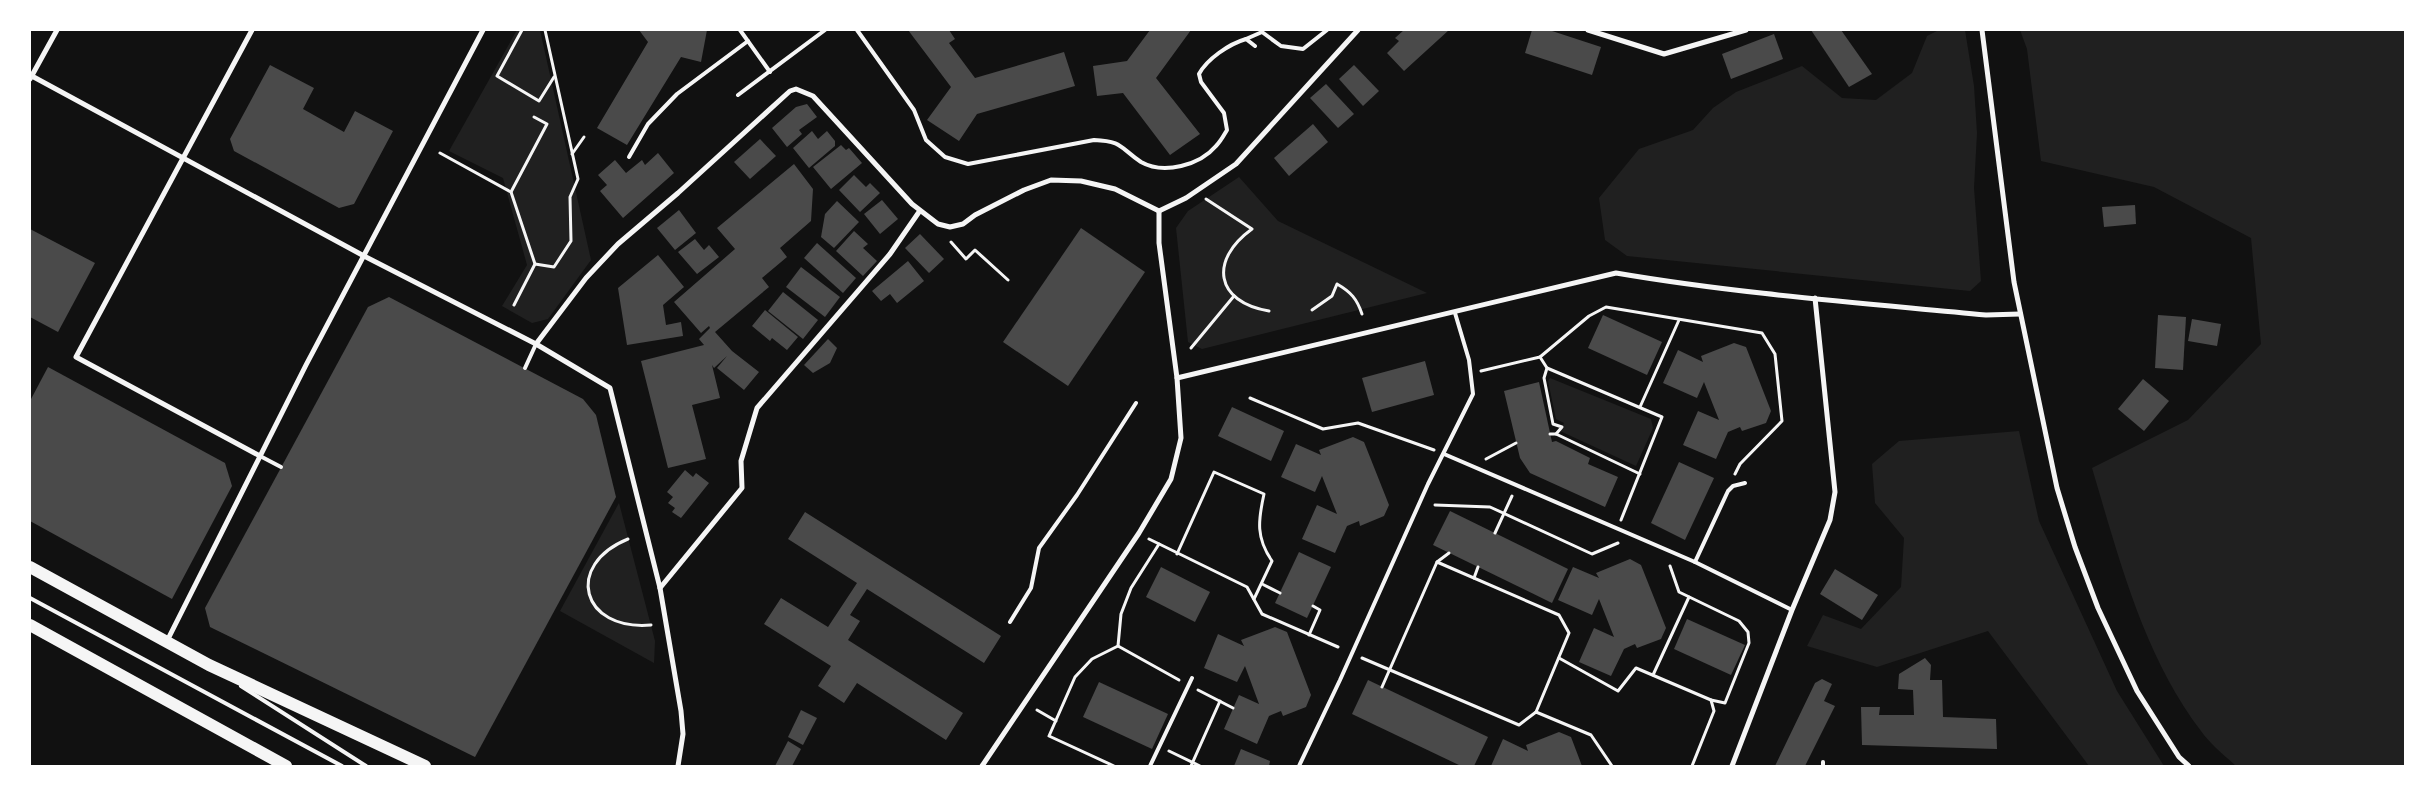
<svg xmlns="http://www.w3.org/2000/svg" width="2435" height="796" font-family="'Golos Text',sans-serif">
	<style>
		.green { fill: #202020 }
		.building { fill: #4a4a4a }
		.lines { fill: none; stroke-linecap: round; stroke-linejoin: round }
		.path { stroke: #f5f5f5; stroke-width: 3 }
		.service { stroke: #f5f5f5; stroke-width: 4 }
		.minor { stroke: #f5f5f5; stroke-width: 5 }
		.primary { stroke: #f5f5f5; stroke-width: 12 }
	</style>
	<rect width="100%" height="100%" fill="#111"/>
	<g class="green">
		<path d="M517,30h23l51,230 -43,59 -16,4 -30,-17 25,-41 -24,-87 -54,-27z"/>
		<path d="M1939,30h26l9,56 3,47 -3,55 7,93 -11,10 -343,-35 -22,-16 -6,-42 40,-49 54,-19 20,-22 23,-16 66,-26 40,32 34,2 36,-27 15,-37z"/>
		<path d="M2020,30h385v736h-169c-12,-11 -26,-22 -35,-35 -58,-76 -82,-173 -109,-263l96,-48 73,-76 -10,-106 -97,-51 -113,-26 -14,-112z"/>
		<path d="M1239,177l39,44 149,72 -225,56 -14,-7 -12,-114 12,-17z"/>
		<path d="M1550,378l101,41 2,9 -17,38 -76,-35 4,-8 -8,-4 -8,-38z"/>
		<path d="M2019,431l20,90 78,170 47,75h-75l-101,-135 -111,36 -70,-21 16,-31 38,14 40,-42 3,-49 -29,-35 -3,-39 27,-23z"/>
		<path d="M619,503l36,138 -1,22 -94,-52z"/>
	</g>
	<g class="building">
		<path d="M639,30h68l-6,32 -20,-5 -54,88 -30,-17 51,-86z"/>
		<path d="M908,30h41l6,9 -6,4 26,35 89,-26 11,34 -98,28 -18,27 -32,-21 24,-33z"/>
		<path d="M1150,30h41l-35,48 44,56 -30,21 -47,-62 -26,3 -4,-30 34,-5z"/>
		<path d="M1404,30h45l-45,41 -17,-18 12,-12 -4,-3z"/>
		<path d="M1532,30h17l52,17 -9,28 -67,-22z"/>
		<path d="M1811,30h30l31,44 -23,13z"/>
		<path d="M1774,34l9,25 -52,20 -9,-25z"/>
		<path d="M270,65l44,23 -11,21 41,23 11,-21 38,20 -39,73 -15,4 -105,-57 -4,-12z"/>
		<path d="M1354,65l25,26 -16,15 -24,-27z"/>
		<path d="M1326,84l28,30 -16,14 -28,-30z"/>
		<path d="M807,104l10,13 -18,13 3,4 -15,13 -15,-19 24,-21z"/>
		<path d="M1313,124l15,18 -39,34 -15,-18z"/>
		<path d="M812,131l6,8 9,-8 8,10v5l-26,22 -16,-20z"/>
		<path d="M760,139l16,17 -26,23 -16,-17z"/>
		<path d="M841,145l5,5 3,-2 13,15 -31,26 -18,-22z"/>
		<path d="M658,153l16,20 -51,45 -23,-27 7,-6 -9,-10 17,-15 11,13 16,-13 3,5z"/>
		<path d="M794,164l19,25 -2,32 -31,27 7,9 -25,21 7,9 -54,45 17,19 27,21 -15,18 -27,-22 10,-12 -13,12 -2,-3 8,33 -28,7 14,54 -38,9 -27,-107 63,-16 -5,-6 11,-11 -1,-2 -8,7 -27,-31 61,-53 -18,-21z"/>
		<path d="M854,175l12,12 4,-4 10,10 -20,19 -21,-22z"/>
		<path d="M882,200l16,19 -18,15 -16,-20z"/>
		<path d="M837,201l22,21 -25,26 -13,-11 4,-23z"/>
		<path d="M2135,205l1,19 -32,3 -2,-20z"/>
		<path d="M679,210l17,23 -21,17 -18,-22z"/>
		<path d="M1081,228l64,44 -77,114 -65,-44z"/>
		<path d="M30,229l65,34 -37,69 -28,-15z"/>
		<path d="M854,231l14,13 -5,4 14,13 -14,15 -27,-25z"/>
		<path d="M920,234l24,25 -15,14 -24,-25z"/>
		<path d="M695,239l9,11 5,-5 10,12 -22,17 -19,-22z"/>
		<path d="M817,243l39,35 -13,15 -39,-35z"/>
		<path d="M658,255l26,32 -21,18 3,20 15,-3 2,14 -56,9 -9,-57z"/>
		<path d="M908,261l16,20 -27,22 -7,-9 -9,7 -9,-10z"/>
		<path d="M801,267l39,30 -15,20 -39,-30z"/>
		<path d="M783,292l35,28 -15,19 -35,-28z"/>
		<path d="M389,297l194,102 13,16 20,82 -141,260 -265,-130 -5,-19 163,-301z"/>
		<path d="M765,310l33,27 -11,13 -15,-12 -2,3 -18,-15z"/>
		<path d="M1603,315l59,27 -15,33 -59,-27z"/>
		<path d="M2158,315l28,2 -3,53 -28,-2z"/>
		<path d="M2192,319l29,5 -4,22 -29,-5z"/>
		<path d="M828,339l9,9 -7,15 -17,10 -9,-8z"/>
		<path d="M1734,343l12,4 25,64 -5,12 -24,8 -2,-4 -12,5 -12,27 -33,-14 15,-34 21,9 -15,-38 -7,16 -34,-15 15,-33 25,12 -2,-6z"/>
		<path d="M1425,361l9,34 -62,17 -10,-34z"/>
		<path d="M48,367l177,96 7,23 -60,113 -142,-78v-120z"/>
		<path d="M2143,379l26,22 -25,30 -26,-22z"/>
		<path d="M1539,382l13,60 4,-1 34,17 -2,6 30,13 -13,30 -75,-34 -10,-15 -16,-67z"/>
		<path d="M1232,407l52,24 -13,30 -53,-25z"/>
		<path d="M1353,437l11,5 25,63 -5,11 -24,10 -1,-5 -12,5 -12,27 -33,-14 15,-34 20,9 -15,-38 -7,16 -34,-15 15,-33 25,11 -2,-5z"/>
		<path d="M1679,462l35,16 -29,62 -34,-17z"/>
		<path d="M685,470l8,7 3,-4 13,10 -28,35 -9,-6 3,-4 -7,-5 5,-6 -6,-5z"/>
		<path d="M1450,511l118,58 -16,34 -119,-58z"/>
		<path d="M805,512l196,124 -17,27 -117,-74 -17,26 10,6 -12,19 115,73 -17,27 -89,-57 -13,20 -26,-17 13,-20 -67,-42 17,-26 47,29 29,-44 -69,-44z"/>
		<path d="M1299,552l32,15 -24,51 -32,-15z"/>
		<path d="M1630,559l11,6 25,63 -5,11 -24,9 -2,-4 -11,5 -13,27 -32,-14 15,-34 20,9 -15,-38 -7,16 -34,-15 15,-33 26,11 -3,-5z"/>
		<path d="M1161,567l49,25 -15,30 -49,-25z"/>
		<path d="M1835,569l43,26 -16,25 -42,-26z"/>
		<path d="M1687,619l58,26 -14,30 -57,-26z"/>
		<path d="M1275,627l12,5 24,63 -5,12 -23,9 -2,-5 -12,5 -12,28 -33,-15 15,-34 20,9 -14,-38 -8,16 -33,-14 14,-34 26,12 -3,-6z"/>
		<path d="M1925,658l6,7 -1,15h12l1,37 53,2 1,30 -135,-4 -1,-38h19l-1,8h35l-1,-25 -15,-1 1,-15z"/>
		<path d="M1822,679l10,5 -8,17 11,5 -30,60h-30l40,-83z"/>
		<path d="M1368,680l120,57 -14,29h-13l-109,-52z"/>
		<path d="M1099,682l69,32 -16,35 -69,-32z"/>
		<path d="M801,710l16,8 -14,27 -15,-8z"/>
		<path d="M1559,732l12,5 11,29h-91l12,-27 25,12 -2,-6z"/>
		<path d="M788,741l13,8 -9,17h-17z"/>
		<path d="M1241,749l29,12 -1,5h-35z"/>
	</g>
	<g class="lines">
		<g class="path">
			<path d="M522,30l-25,46 42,25 15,-24"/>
			<path d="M440,153l71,39 24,72 -21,41"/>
			<path d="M572,154l12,-17"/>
			<path d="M511,192l36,-68 -13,-7"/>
			<path d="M1206,199l46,30c-43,31 -37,73 17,82"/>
			<path d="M951,242l15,17 9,-9 33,30"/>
			<path d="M535,264l19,3 17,-26 -1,-44 8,-18 -33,-149"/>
			<path d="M1312,310l20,-14 5,-12c14,8 20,15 25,30"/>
			<path d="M1191,348l43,-52"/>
			<path d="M1540,357l49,-41 17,-9 156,26 13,21 7,67 -42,43 -5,10"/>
			<path d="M1547,368l-3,10 9,46 9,3 -6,7 84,40"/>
			<path d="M1481,371l59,-14 7,11 115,49 -41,103"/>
			<path d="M1250,398l73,31 35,-6 76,27"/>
			<path d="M1640,407l39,-87"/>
			<path d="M1550,434h6"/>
			<path d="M1486,459l30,-16"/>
			<path d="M1435,505l55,2 102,47 26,-11"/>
			<path d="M1495,533l17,-37"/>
			<path d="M628,539c-64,26 -47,92 23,86"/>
			<path d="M1149,539l98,48 15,27 76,33"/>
			<path d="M1177,554l37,-82 50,22c-6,27 -8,44 8,67l-18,38"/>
			<path d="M1437,562l12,-9"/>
			<path d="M1670,566l9,26 60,29 9,11 1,11 -24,60 -14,-3"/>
			<path d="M1474,578l4,-11"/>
			<path d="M1262,584l18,9"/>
			<path d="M1309,635l11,-25 -7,-4"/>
			<path d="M1118,646l61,34"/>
			<path d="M1362,658l157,67 17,-13 55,23 21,31"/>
			<path d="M1559,658l59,33 18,-23 75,32 3,11 -22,55"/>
			<path d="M1653,675l36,-78"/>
			<path d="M1382,687l55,-125 122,53 10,18 -33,79"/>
			<path d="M1198,690l35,18"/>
			<path d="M1037,710l19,11"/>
			<path d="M1169,751l31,15"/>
			<path d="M1114,766l-65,-30 26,-59 17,-18 26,-13 3,-32 10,-26 28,-44"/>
			<path d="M1191,766l29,-65"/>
		</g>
		<g class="service">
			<path d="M740,30l30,42"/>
			<path d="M857,30l57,80 12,30 19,17 23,7 126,-24c29,1 26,8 47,22 23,13 59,3 75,-16 5,-5 8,-11 11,-16l-3,-17 -23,-31 -2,-8c8,-15 30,-30 47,-35l9,7"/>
			<path d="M1246,39l16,-7 19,14 22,3 24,-19"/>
			<path d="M738,95l87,-65"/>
			<path d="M629,157l19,-33 29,-30 71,-53"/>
			<path d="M525,368l11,-24"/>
			<path d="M1444,454l251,108 97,48"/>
			<path d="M260,456l21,11"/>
			<path d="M1695,562l33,-71 5,-5 12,-3"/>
			<path d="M30,598l312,168"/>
			<path d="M1010,622l21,-34 8,-40 38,-53 59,-92"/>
			<path d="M241,686l125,80"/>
			<path d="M1150,766l42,-88"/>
			<path d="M1299,766l41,-86 88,-196 45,-90 -4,-34 -14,-47"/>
			<path d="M1823,766v-4"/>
		</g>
		<g class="minor">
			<path d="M252,30l-176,327 184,99"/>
			<path d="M1588,30l76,24 82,-24"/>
			<path d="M1982,30l32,252 43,206 18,59 23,61 39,83 42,66 10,9"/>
			<path d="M30,75l334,181 172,88"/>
			<path d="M30,79l27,-49"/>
			<path d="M1177,378l439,-105c123,21 247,30 370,42l34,-1"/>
			<path d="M660,588l82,-100 -1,-27 16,-53 133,-154 29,-42"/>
			<path d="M167,641l139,-276 177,-335"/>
			<path d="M678,766l5,-32 -2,-23 -21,-123 -50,-200 -74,-44 50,-66 32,-34 60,-51 112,-102 6,-2 17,7 99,108 26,20 12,3 13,-3 12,-9 49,-25 27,-10 30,1 34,8 44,22 27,-13 50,-34 122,-134"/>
			<path d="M982,766l157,-233 32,-54 10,-41 -4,-60 -18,-135v-32"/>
			<path d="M1732,766l60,-156 38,-90 5,-28 -20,-194"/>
		</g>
		<g class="primary">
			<path d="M30,567l179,98 216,101"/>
			<path d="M30,625l256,141"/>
		</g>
	</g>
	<rect width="2435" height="796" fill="none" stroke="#ffffff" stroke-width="62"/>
</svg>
